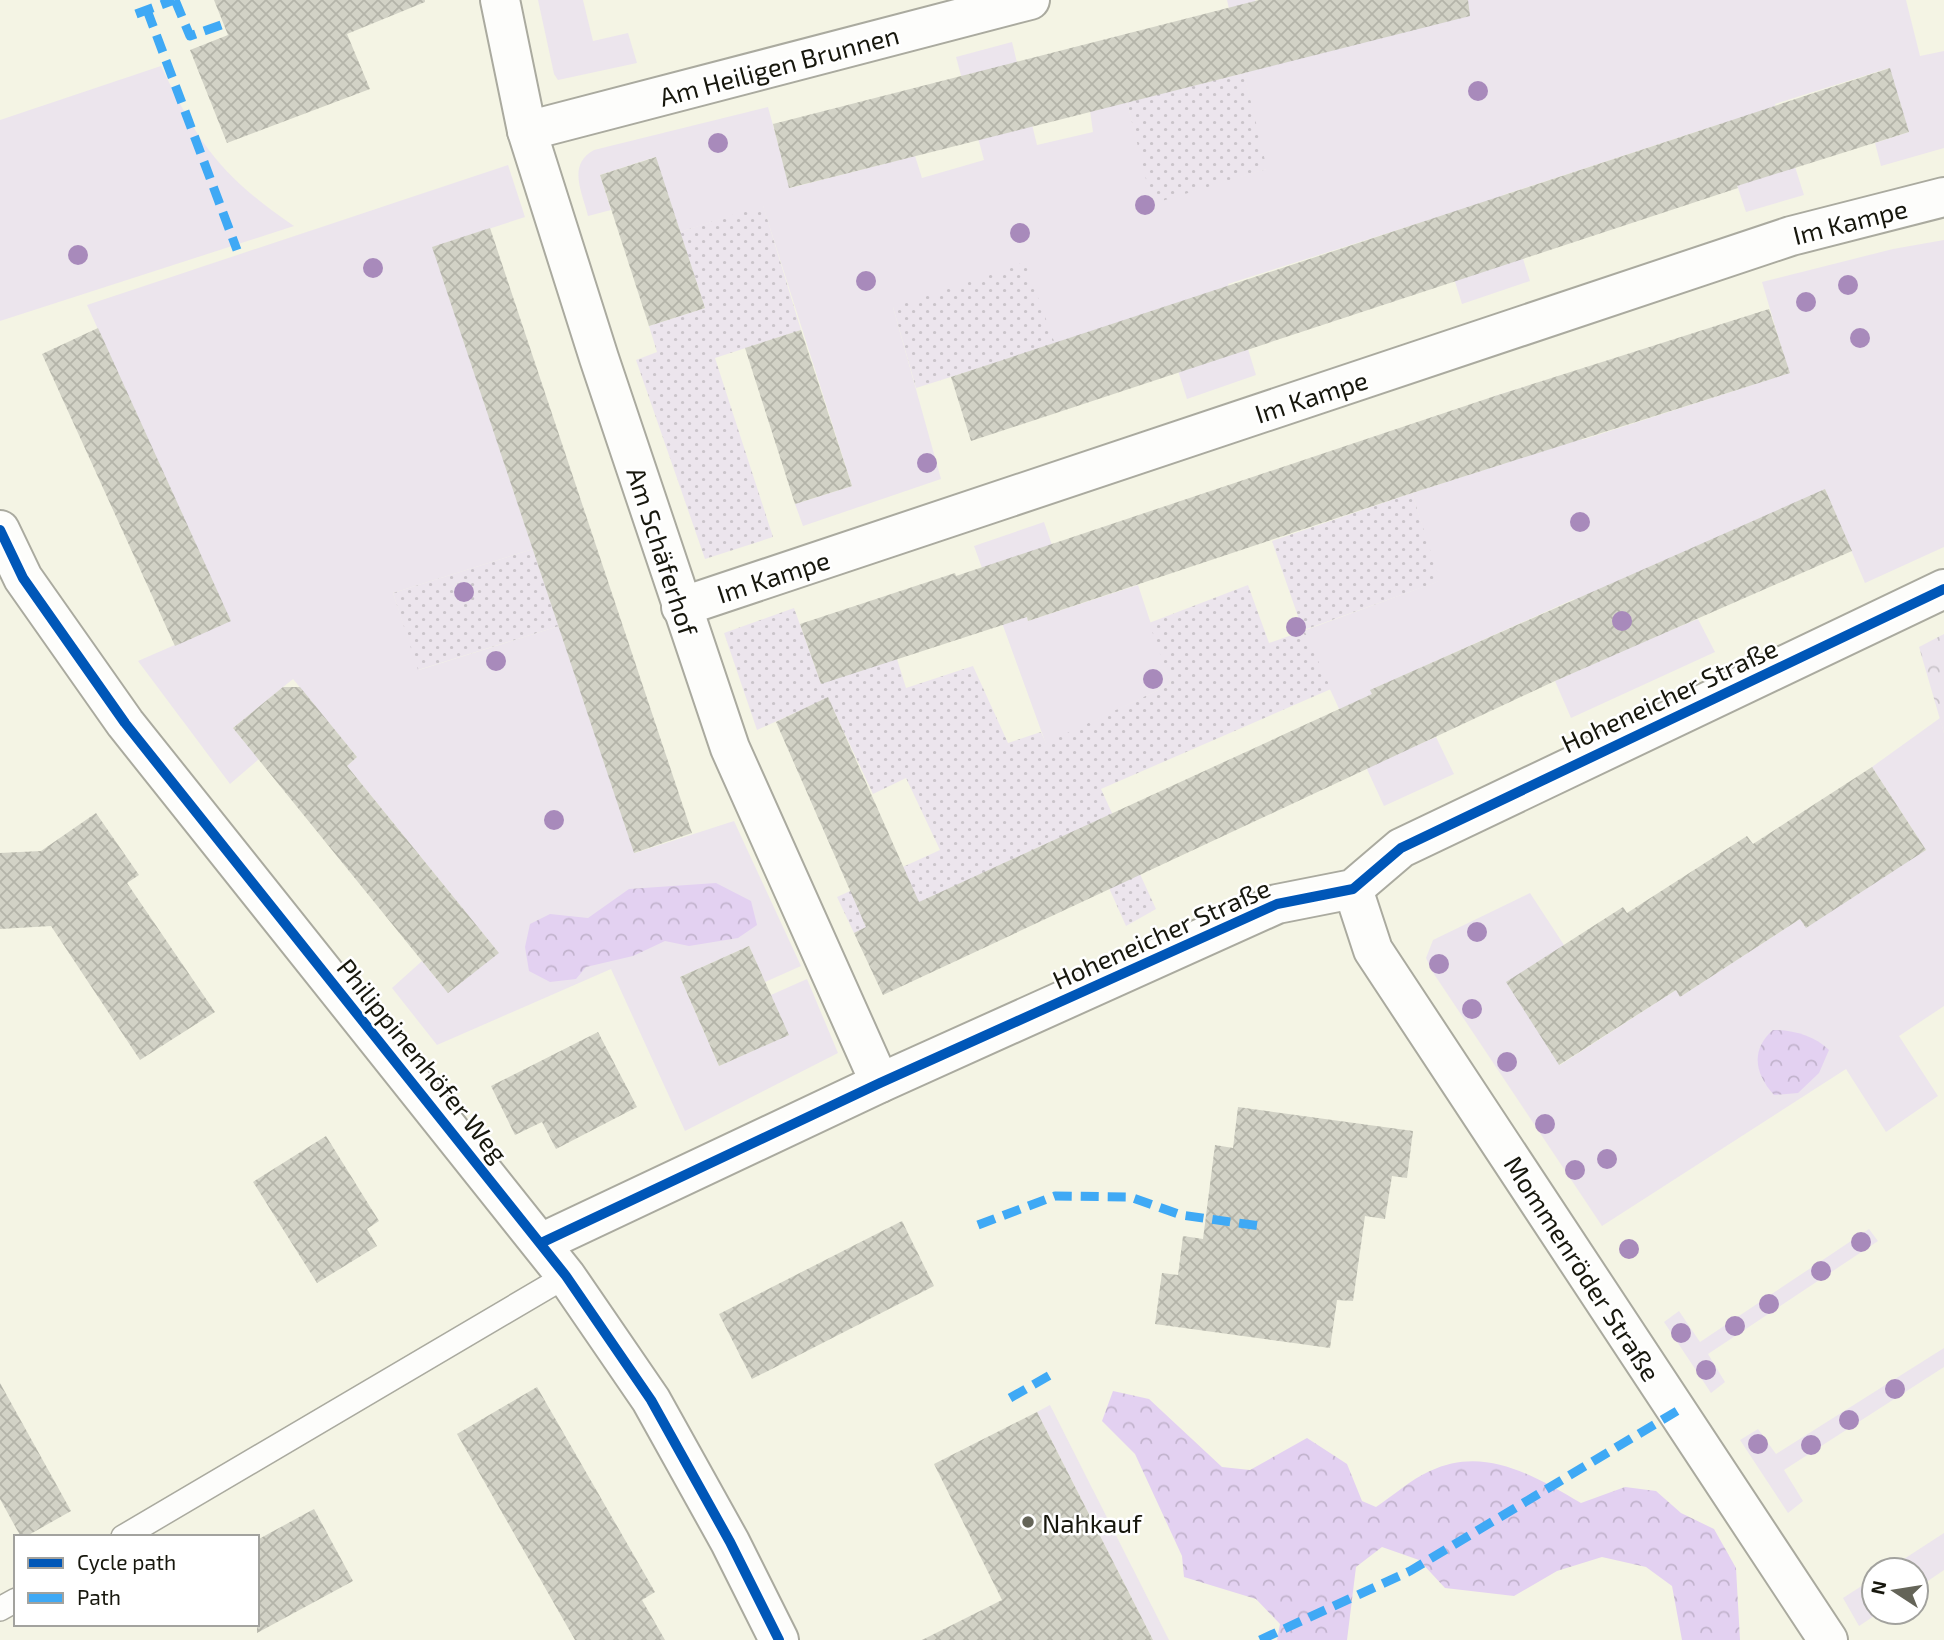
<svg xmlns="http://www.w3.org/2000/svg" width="1944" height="1640" font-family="'Exo 2',sans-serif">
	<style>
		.grass { fill: #ece5ed }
		.forest { fill: url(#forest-crowns) }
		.park { fill: url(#park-crowns) }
		.garden { fill: url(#garden-dots) }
		.building { fill: url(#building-cross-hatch) }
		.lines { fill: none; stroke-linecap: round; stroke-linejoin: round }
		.service-casing { stroke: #aaaa9f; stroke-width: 26 }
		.minor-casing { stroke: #aaaa9f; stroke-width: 42 }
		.service { stroke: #fdfdfb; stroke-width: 23 }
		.minor { stroke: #fdfdfb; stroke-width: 38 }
		.quiet { stroke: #3fa9f5; stroke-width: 9; stroke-dasharray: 18 9; stroke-linecap: butt }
		.cycleway-casing { stroke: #fff; stroke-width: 15 }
		.cycleway { stroke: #0057b8; stroke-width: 10 }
		.tree { fill: #a88abb }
		.poi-dot { fill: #646458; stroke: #fff; stroke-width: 2.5 }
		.labels { text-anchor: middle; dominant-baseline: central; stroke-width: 5; stroke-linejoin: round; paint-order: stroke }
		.street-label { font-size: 26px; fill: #17170d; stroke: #fff }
		.poi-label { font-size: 26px; fill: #17170d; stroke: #fff; text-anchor: start }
	</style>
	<defs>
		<pattern id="forest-crowns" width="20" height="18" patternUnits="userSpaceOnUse" patternTransform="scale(1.75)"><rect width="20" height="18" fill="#e3d1f1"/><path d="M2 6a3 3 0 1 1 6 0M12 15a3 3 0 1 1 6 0" fill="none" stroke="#c2b3cd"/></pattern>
		<pattern id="park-crowns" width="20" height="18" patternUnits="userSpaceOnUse" patternTransform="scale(1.75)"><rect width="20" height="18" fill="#ece5ed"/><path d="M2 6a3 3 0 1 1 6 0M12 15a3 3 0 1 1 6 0" fill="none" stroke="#cac4ca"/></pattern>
		<pattern id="garden-dots" width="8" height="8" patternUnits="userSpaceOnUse" patternTransform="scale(1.75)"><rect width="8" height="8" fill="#ece5ed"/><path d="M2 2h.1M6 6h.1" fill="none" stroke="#cac4ca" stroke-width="1.8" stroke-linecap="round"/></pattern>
		<pattern id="building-cross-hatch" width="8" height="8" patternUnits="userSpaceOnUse" patternTransform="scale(1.75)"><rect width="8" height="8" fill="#d2d2c6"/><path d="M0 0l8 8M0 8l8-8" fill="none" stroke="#b4b4a9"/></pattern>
	</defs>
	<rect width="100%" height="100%" fill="#f4f4e4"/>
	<g class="grass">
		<path d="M538,0h45l10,41 35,-8 9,30 -79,17 -4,-6z"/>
		<path d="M1227,0h28l16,65 185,-65h450l14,56 24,-5v97l-63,18 -6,-23 34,-11 -20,-64 -114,36 29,91 -58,17 -29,-87 -214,70 27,86 -68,23 -27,-86 -207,66 28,91 -69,24 -28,-88 -104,33 -162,-37 48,172 -138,47 -8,-22 57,-18 -89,-280 -83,26 -25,-75 -55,18 11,35 -23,6c-6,-25 -21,-51 6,-66l174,-43 22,81 125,-32 7,22 62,-18 -28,-103 56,-15 25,103 56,-13 -3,-21 37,-9 26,101 113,-34z"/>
		<path d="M161,66c38,79 60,110 133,160l-294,95v-201z"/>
		<path d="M508,165l17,52 -92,30 100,302 -140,44 26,77 140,-44 76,227 99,-32 67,145 -36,16 -16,-36 -69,31 39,89 69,-31 -17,-40 36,-16 31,74 -153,78 -74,-162 -174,76 -45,-57 30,-27 26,32 50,-41 -151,-186 10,-9 -64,-78 -60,49 26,31 -29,25 -92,-123 92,-40 -143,-316z"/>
		<path d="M1944,240v307l-79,36 -40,-94 -173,149 46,-19 17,33 -144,66 -16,-37 47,-21 -28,-61 -203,91 28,63 37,-16 18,37 -70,32 -81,-175 136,-50 -27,-88 103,-33 -20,-64 66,-20 21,64 207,-67 -27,-91 131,-33z"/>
		<path d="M1044,522l8,23 -44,14 20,62 110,-36 33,99 -125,60 -72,-198z"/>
		<path d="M1940,718l4,15v273l-45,30 39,60 -52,36 -40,-63 -244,157 -170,-255 -6,-13 7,-18 97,-47 34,52 -4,120 116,-75 5,6 119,-77 126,-69 -54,-83z"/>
		<path d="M1869,1229l9,12 -170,113 17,28 -14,11 -47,-71 15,-11 21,31z"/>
		<path d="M1944,1348v19l-160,103 19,31 -15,12 -48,-73 18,-11 18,25z"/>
		<path d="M1050,1405l119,235h-16l-116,-228z"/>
		<path d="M1944,1533v37l-28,19v-19h-29z"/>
		<path d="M1874,1578v34h6l-21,14 -16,-28z"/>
	</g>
	<g class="forest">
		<path d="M716,883l35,18 6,24 -19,13 -49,8 -24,-5 -32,15 -47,11 -10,12 -26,3 -21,-11 -4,-24 5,-23 20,-10 38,4 41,-29z"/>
		<path d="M1773,1030c20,0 42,6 56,20l-10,23 -21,20 -24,2c-19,-21 -24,-45 -1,-65z"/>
		<path d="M1113,1391l36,8 73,68 28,3 57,-32 40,26 15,37 14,6c17,-11 35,-28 54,-36 55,-26 104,5 151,32l44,-16 31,4 25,22 33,16 22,39 4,72h-58l-10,-54 -26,-19 -44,-10 -45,14 -43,25 -69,-8 -26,-28 -37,-13 -26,20 -9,73h-70l3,-16 -24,-25 -72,-22 -2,-21 -47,-102 -33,-33z"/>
	</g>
	<path class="park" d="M1944,634v99l-25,-86z"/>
	<g class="garden">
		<path d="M1244,73l23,96 -115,35 -25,-102z"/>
		<path d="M763,205l38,125 -86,28 58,179 -68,22 -69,-199 21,-8 -8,-26 56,-18 -25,-76z"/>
		<path d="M1025,262l30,82 -139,44 -23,-81z"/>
		<path d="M1412,493l28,88 -136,49 27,59 -230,100 55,120 -30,17 -17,-38 -57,-47 -198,92 -17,-36 103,-47 -34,-72 -33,16 -45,-96 -71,32 -33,-97 70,-25 27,75 76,-24 9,29 67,-22 35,77 33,-11 5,11 125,-59 -22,-61 99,-38 21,58 34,-12 -31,-90z"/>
		<path d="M533,549l26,77 -141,44 -25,-77z"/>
	</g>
	<g class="building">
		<path d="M214,0h211v2l-78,32 23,55 -143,54 -37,-93 38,-15z"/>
		<path d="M1259,0h209l2,16 -681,172 -16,-64z"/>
		<path d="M1890,68l19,64 -172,54 1,2 -767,253 -20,-64z"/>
		<path d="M656,157l49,151 -56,18 -49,-151z"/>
		<path d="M490,228l202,605 -58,20 -202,-606z"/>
		<path d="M1769,309l21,64 -378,120 -384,128 -1,-4 -206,67 -21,-60 155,-51 1,3 539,-180z"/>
		<path d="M98,328l133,293 -56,25 -133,-292z"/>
		<path d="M801,330l51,156 -57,18 -50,-156z"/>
		<path d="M1825,489l27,62 -297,130 -672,314 -29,-62 12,-6 -90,-205 52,-25 91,205 453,-208 -2,-4z"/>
		<path d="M283,687h17l57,70 -10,9 152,187 -51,40 -215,-265z"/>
		<path d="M1872,767l54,83 -120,78 -6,-9 -120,78 -4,-7 -117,75 -53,-83 117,-75 4,6 120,-77 6,8z"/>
		<path d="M96,813l43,62 -12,8 88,129 -75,48 -89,-134 -51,3v-76l41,-2z"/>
		<path d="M749,946l40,89 -70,31 -39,-89z"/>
		<path d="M598,1032l39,75 -81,42 -14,-27 -27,13 -24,-49z"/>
		<path d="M1238,1107l175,24 -6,47 -15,-2 -7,43 -20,-3 -12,85 -16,-1 -7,48 -175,-24 7,-51 16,2 5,-39 20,3 12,-94 18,3z"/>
		<path d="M326,1136l53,85 -12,8 10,17 -60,37 -64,-101z"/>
		<path d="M902,1221l32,65 -182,93 -33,-65z"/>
		<path d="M0,1383l71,128 -46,26h-4l-21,-38z"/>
		<path d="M537,1387l118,205 -13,8 23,40h-90l-118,-206z"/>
		<path d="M1037,1412l116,228h-231l80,-40 -68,-136z"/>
		<path d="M314,1509l39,72 -96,52v-93z"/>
	</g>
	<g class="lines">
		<defs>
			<g id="service">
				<path d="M123,1537l443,-261"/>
				<path d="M0,1609l16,-9"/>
			</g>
			<g id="minor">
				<path d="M500,0l27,131 72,227 131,390 150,335"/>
				<path d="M527,131l503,-131"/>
				<path d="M0,530l23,48 102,145 441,553 85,124 79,142 49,98"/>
				<path d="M681,607l1110,-371 153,-39"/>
				<path d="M1353,889l20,61 455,690"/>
				<path d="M541,1243l339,-160 397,-179 76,-15 48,-41 543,-259"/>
			</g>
		</defs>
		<use href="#service" class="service-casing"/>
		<use href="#minor" class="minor-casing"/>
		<use href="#service" class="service"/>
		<use href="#minor" class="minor"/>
		<g class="quiet">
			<path d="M175,0l15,36 34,-12"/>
			<path d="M147,10l90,240"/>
			<path d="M136,14l38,-14"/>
			<path d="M978,1225l77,-29 75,1 51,18 79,11"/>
			<path d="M1010,1398l42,-24"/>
			<path d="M1260,1640l150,-69 267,-160"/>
		</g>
		<defs>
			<g id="cycleway">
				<path d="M0,530l23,48 102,145 441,553 85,124 79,142 49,98"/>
				<path d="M541,1243l339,-160 397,-179 76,-15 48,-41 543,-259"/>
			</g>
		</defs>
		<use href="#cycleway" class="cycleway-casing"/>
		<use href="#cycleway" class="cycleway"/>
	</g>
	<g class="tree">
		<circle cx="1478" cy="91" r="10"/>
		<circle cx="718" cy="143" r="10"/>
		<circle cx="1145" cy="205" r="10"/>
		<circle cx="1020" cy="233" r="10"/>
		<circle cx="78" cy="255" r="10"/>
		<circle cx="373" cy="268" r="10"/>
		<circle cx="866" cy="281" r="10"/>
		<circle cx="1848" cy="285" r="10"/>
		<circle cx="1806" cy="302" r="10"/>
		<circle cx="1860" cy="338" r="10"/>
		<circle cx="927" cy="463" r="10"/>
		<circle cx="1580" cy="522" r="10"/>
		<circle cx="464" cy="592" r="10"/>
		<circle cx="1622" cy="621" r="10"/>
		<circle cx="1296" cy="627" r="10"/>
		<circle cx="496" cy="661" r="10"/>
		<circle cx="1153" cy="679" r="10"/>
		<circle cx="554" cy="820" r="10"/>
		<circle cx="1477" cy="932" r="10"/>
		<circle cx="1439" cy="964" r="10"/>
		<circle cx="1472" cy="1009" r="10"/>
		<circle cx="1507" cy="1062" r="10"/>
		<circle cx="1545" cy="1124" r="10"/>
		<circle cx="1607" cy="1159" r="10"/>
		<circle cx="1575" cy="1170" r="10"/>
		<circle cx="1861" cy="1242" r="10"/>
		<circle cx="1629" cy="1249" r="10"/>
		<circle cx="1821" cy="1271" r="10"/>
		<circle cx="1769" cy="1304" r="10"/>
		<circle cx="1735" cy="1326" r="10"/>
		<circle cx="1681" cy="1333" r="10"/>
		<circle cx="1706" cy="1370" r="10"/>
		<circle cx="1895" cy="1389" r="10"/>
		<circle cx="1849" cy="1420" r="10"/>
		<circle cx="1758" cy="1444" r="10"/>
		<circle cx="1811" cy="1445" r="10"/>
	</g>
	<circle class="poi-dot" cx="1028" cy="1522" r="7"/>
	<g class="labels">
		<g class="street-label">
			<text transform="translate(779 65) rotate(-15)">Am Heiligen Brunnen</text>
			<text transform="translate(1850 221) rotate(-14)">Im Kampe</text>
			<text transform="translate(1311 396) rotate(-18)">Im Kampe</text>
			<text transform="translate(663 551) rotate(72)">Am Schäferhof</text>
			<text transform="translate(773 576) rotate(-18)">Im Kampe</text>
			<text transform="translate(1669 695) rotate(-25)">Hoheneicher Straße</text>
			<text transform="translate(1161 933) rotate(-24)">Hoheneicher Straße</text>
			<text transform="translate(423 1060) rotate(51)">Philippinenhöfer Weg</text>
			<text transform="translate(1583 1268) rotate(57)">Mommenröder Straße</text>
		</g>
		<g class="poi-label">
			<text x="1042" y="1522">Nahkauf</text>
		</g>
	</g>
	<rect x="14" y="1535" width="245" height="91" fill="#ffffff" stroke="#a2a29e" stroke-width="2"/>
	<rect x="28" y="1558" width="35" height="10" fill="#0057b8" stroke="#a2a29e" stroke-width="2"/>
	<text x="77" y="1570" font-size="21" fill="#17170d">Cycle path</text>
	<rect x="28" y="1593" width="35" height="10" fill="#3fa9f5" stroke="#a2a29e" stroke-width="2"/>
	<text x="77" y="1605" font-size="21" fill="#17170d">Path</text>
	<g transform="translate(1895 1591) rotate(282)"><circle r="33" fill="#ffffff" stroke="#a2a29e" stroke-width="2"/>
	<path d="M0-5L12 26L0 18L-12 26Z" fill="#646458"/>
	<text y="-10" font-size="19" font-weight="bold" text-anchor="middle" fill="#17170d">N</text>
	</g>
</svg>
